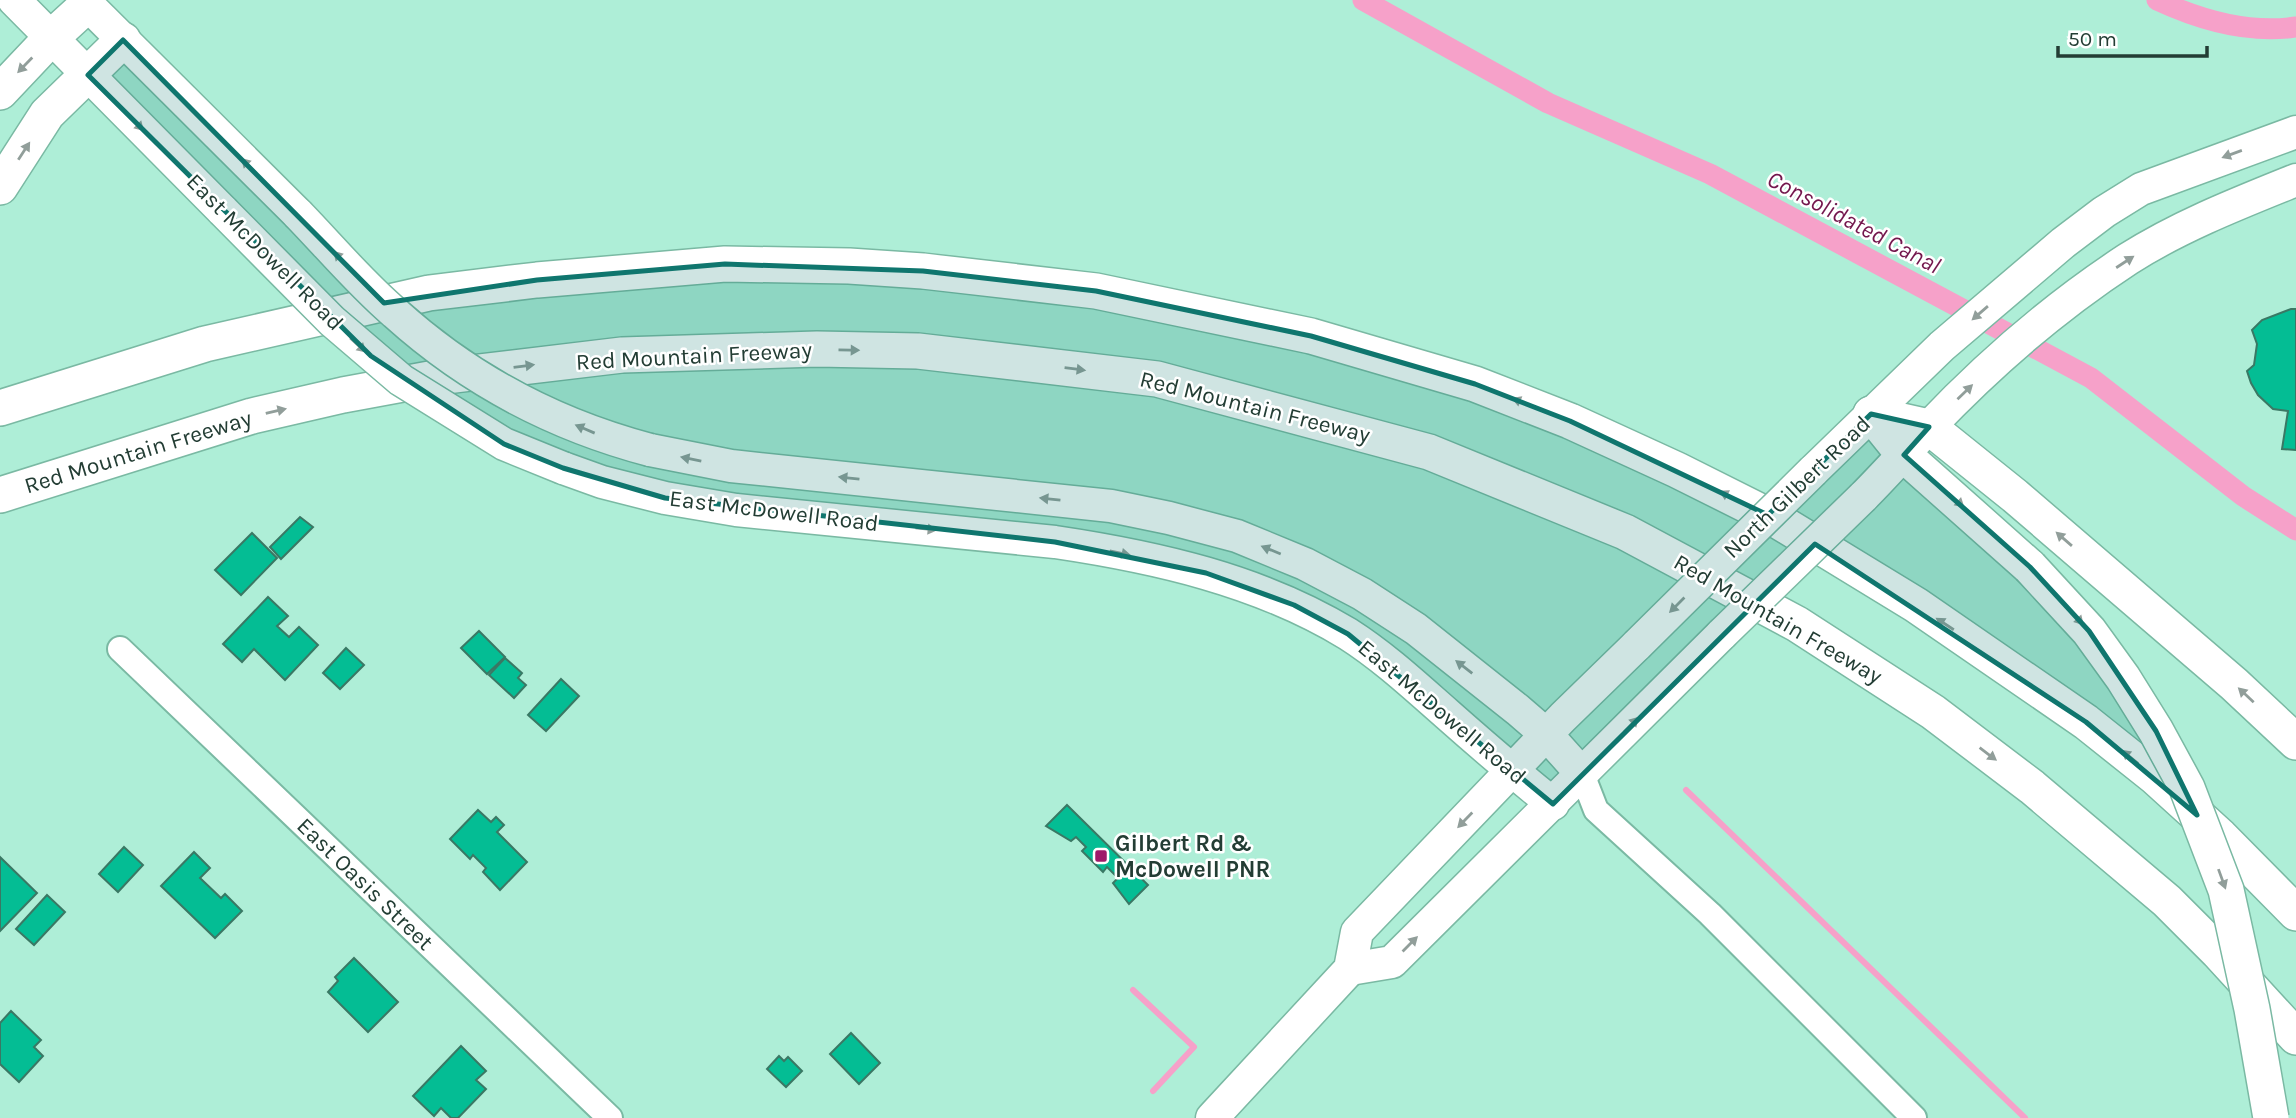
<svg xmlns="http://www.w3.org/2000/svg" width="2296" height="1118" font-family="Karla,sans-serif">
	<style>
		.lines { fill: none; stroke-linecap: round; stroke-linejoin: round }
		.stream { stroke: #f6a1c9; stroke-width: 6 }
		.canal { stroke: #f6a1c9; stroke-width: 21 }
		.building { fill: #04bd94; stroke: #3a7864; stroke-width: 2 }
		.minor-casing { stroke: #7ab9a3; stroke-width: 28 }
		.major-casing { stroke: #7ab9a3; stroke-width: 35 }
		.highway-casing { stroke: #7ab9a3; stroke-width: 38 }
		.minor { stroke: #fff; stroke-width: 24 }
		.major { stroke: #fff; stroke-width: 32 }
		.highway { stroke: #fff; stroke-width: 35 }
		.major-bridge-casing { stroke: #7ab9a3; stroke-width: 35; stroke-linecap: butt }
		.highway-bridge-casing { stroke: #7ab9a3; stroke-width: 38; stroke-linecap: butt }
		.major-bridge { stroke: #fff; stroke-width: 32 }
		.highway-bridge { stroke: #fff; stroke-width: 35 }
		.oneway { fill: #919e9a }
		.marked { fill: #0f766e; fill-opacity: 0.2; stroke: #0f766e; stroke-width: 5; stroke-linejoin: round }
		.poi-dot { fill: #9e1969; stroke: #fff; stroke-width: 2.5 }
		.labels { text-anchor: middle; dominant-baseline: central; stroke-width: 5; stroke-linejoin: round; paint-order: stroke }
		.street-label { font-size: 23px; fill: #233d34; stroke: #fff }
		.poi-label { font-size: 23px; font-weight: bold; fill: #233d34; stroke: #fff; text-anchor: start }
		.water-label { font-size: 24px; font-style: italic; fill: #73174d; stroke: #fff }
	</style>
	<rect width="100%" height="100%" fill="#aeeed7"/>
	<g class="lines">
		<g class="stream">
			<path d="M1686,790l339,328"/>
			<path d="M1133,990l61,57 -41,44"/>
		</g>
		<g class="canal">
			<path d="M1363,0l185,103 162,71 381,204 152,118 53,34"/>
			<path d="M2157,0c43,20 92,34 139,27"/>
		</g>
	</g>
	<g class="building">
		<path d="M2291,309h5v141l-14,-1 6,-38 -15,-2 -15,-14 -7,-12 -4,-12 7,-6 3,-21 -5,-14 10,-10z"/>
		<path d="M300,517l13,10 -32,32 -11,-12z"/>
		<path d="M252,533l25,25 -36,37 -26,-25z"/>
		<path d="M268,597l20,19 -11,10 12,11 10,-10 19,18 -33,35 -31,-31 -12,13 -19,-18z"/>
		<path d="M479,631l26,26 -18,17 -26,-26z"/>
		<path d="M346,648l18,17 -24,24 -17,-16z"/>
		<path d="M505,658l17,15 -4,5 8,7 -12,13 -25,-23z"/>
		<path d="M561,679l18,17 -33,35 -18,-16z"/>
		<path d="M1067,805l81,80 -19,19 -16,-21 5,-5 -11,-11 -4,5 -21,-21 4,-4 -10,-10 -5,4 -25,-15z"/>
		<path d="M478,810l13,12 5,-5 8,8 -7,7 30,30 -27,28 -17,-18 3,-4 -13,-13 -3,4 -20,-20z"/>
		<path d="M124,847l19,18 -25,27 -19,-18z"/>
		<path d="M194,852l16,16 -10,10 21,20 4,-4 17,17 -27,27 -54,-52z"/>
		<path d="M0,857l37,36 -37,38z"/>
		<path d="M47,895l18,17 -31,33 -18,-16z"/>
		<path d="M354,958l44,44 -30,30 -40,-40 10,-11 -3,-4z"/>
		<path d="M11,1011l30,29 -7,7 9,9 -24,26 -19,-18v-41z"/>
		<path d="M851,1033l29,30 -21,21 -29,-30z"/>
		<path d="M461,1046l25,25 -10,9 10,9 -28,29h-7l-10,-10 -7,8 -21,-20z"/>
		<path d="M779,1056l5,5 4,-4 14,14 -16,16 -19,-18z"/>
	</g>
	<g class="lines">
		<defs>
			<g id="minor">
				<path d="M120,649l490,469"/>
				<path d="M1582,774l14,36 114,104 204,204"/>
			</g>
			<g id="major">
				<path d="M14,0l209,211"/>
				<path d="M83,0l215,214"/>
				<path d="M650,450l81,16 380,40 58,12 68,18 68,28 57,30 54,35 102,81 29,25 35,39"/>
				<path d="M563,468l39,14 63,16 71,12 319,32c101,15 204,38 293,92 36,23 67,52 99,80 35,31 70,61 106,90"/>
				<path d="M1813,471l129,-125 121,-103 41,-31 37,-23 155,-57"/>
				<path d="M1863,497c23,-23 44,-47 66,-70 59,-62 127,-121 199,-168 52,-33 111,-56 168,-79"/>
				<path d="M1350,969l42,-7 330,-328"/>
				<path d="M1212,1118l138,-149 7,-37 206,-215 74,-72"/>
			</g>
			<g id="highway">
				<path d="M0,92l51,-54 37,-34"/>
				<path d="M0,187l47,-73 76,-74"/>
				<path d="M0,408l205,-64 224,-51 108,-13 188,-16 124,2 74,5 173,20 215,45 164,48 95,37 107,49 98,49 141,86 170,117 69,55 65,59 76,77"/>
				<path d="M1871,414l58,13 86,69 219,188 62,58"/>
				<path d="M1871,414l33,41 126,112"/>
				<path d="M0,495l252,-79 91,-21 103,-19 176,-21 195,-6 101,2 239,28 272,73 196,80 172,92 136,88 99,75 135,114 51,51 78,85"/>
			</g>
		</defs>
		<use href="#minor" class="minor-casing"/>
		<use href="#major" class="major-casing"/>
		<use href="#highway" class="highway-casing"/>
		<use href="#minor" class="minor"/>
		<use href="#major" class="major"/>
		<use href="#highway" class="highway"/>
		<defs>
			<g id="major-bridge">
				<path d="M223,211l109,110 69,59 103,64 59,24"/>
				<path d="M298,214c32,33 62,69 97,99 73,66 160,112 255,137"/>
				<path d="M1722,634l141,-137"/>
				<path d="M1637,645l176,-174"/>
			</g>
			<path id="highway-bridge" d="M2030,567l59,64 34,47 33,53 31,57 39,102 26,119 19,109"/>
		</defs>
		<use href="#major-bridge" class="major-bridge-casing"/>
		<use href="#highway-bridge" class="highway-bridge-casing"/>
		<use href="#major-bridge" class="major-bridge"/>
		<use href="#highway-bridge" class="highway-bridge"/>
	</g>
	<defs><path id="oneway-solid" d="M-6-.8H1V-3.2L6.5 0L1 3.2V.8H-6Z" transform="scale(1.75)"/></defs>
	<g class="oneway">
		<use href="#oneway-solid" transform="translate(25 65) rotate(134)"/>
		<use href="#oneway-solid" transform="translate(136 123) rotate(45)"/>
		<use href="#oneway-solid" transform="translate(24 151) rotate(-57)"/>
		<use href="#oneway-solid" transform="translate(2232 154) rotate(160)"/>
		<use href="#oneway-solid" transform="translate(249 166) rotate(-135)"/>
		<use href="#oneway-solid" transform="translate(341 259) rotate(-134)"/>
		<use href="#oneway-solid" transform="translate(2125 262) rotate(-33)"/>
		<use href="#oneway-solid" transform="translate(1980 313) rotate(139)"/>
		<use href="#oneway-solid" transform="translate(358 345) rotate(42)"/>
		<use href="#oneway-solid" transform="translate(849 350) rotate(1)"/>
		<use href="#oneway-solid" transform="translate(524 366) rotate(-7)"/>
		<use href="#oneway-solid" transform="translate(1075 369) rotate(7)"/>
		<use href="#oneway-solid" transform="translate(1965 392) rotate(-44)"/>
		<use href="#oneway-solid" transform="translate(1522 402) rotate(-159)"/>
		<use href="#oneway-solid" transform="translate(276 411) rotate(-13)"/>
		<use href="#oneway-solid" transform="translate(585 429) rotate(-157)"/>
		<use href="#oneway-solid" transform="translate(691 459) rotate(-169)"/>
		<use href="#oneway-solid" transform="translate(849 478) rotate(-174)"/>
		<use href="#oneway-solid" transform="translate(1729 496) rotate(-153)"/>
		<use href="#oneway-solid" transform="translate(1050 499) rotate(-174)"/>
		<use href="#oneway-solid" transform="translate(1956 500) rotate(42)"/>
		<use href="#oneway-solid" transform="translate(926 529) rotate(6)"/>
		<use href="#oneway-solid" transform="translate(2064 539) rotate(-139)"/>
		<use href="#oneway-solid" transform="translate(1271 550) rotate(-158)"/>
		<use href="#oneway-solid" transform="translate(1120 553) rotate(12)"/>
		<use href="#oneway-solid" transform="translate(1677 605) rotate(135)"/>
		<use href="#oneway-solid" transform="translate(2076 617) rotate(47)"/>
		<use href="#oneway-solid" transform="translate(1945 624) rotate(-147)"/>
		<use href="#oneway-solid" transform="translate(1464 667) rotate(-142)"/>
		<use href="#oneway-solid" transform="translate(2246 695) rotate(-137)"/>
		<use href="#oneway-solid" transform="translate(1631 725) rotate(-46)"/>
		<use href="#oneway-solid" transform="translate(1988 754) rotate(37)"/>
		<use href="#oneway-solid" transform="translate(2130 757) rotate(-141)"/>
		<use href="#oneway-solid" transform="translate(1465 820) rotate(134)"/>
		<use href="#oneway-solid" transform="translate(2222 879) rotate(70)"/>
		<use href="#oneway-solid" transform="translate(1410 944) rotate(-45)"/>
	</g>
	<path class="marked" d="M123,40l261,263 153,-23 188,-16 198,7 173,20 215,45 164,48 95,37 198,94 103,-101 58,13 -25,28 126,112 59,64 67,100 41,84 -111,-93 -271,-178 -262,260 -205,-170 -54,-29 -88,-32 -151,-31 -390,-44 -102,-30 -59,-24 -133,-88 -283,-281z"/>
	<rect class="poi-dot" x="1094" y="849" width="14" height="14" rx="3.5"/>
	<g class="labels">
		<g class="street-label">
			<text transform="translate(265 252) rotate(45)">East McDowell Road</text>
			<text transform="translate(694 356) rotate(-3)">Red Mountain Freeway</text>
			<text transform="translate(1255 407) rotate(14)">Red Mountain Freeway</text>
			<text transform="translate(138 452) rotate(-17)">Red Mountain Freeway</text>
			<text transform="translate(1797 487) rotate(-44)">North Gilbert Road</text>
			<text transform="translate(774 511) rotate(7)">East McDowell Road</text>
			<text transform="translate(1778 619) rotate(30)">Red Mountain Freeway</text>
			<text transform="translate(1442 712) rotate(40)">East McDowell Road</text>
			<text transform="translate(365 884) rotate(44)">East Oasis Street</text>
		</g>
		<g class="poi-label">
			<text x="1115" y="843">Gilbert Rd &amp;<tspan x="1115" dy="26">McDowell PNR</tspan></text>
		</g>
		<g class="water-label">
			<text transform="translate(1854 222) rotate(28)">Consolidated Canal</text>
		</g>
	</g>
	<path d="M2058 46v10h149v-10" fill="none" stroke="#233d34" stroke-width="3.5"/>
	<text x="2068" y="46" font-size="21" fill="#233d34" stroke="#ffffff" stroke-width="5" paint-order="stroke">50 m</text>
</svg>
